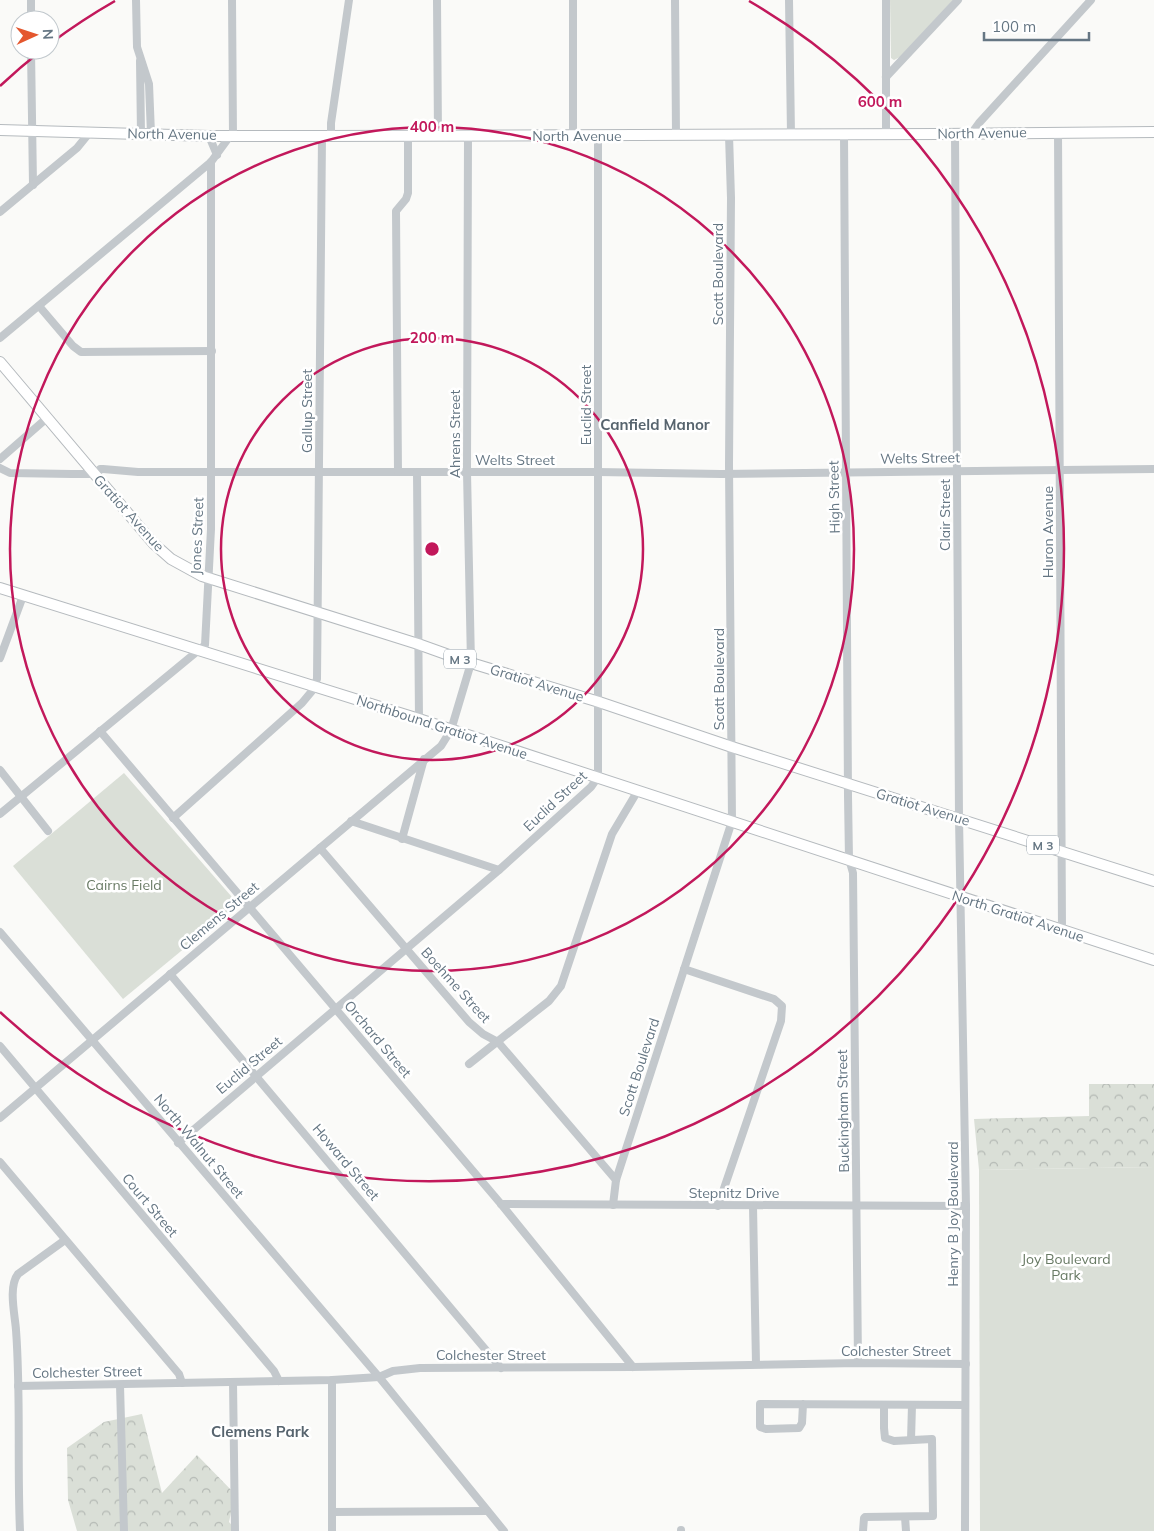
<svg xmlns="http://www.w3.org/2000/svg" width="1154" height="1531" font-family="Mulish,sans-serif">
	<style>
		.forest { fill: url(#forest-crowns) }
		.park { fill: #dadfd7 }
		.lines { fill: none; stroke-linecap: round; stroke-linejoin: round }
		.major-casing { stroke: #b5babe; stroke-width: 12 }
		.minor { stroke: #c3c8cc; stroke-width: 8 }
		.major { stroke: #fff; stroke-width: 10 }
		.ring { fill: none; stroke: #c2185b; stroke-width: 2.5 }
		.labels { text-anchor: middle; dominant-baseline: central; stroke-width: 5; stroke-linejoin: round; paint-order: stroke }
		.shield { fill: #fff; stroke: #939fa8; stroke-width: 1 }
		.shield-label { font-size: 12px; font-weight: bold; fill: #657683 }
		.street-label { font-size: 14px; fill: #657683; stroke: #fff }
		.park-label { font-size: 14px; fill: #687a64; stroke: #fff }
		.neighbourhood-label { font-size: 15px; font-weight: bold; fill: #57646e; stroke: #fff }
		.centre { fill: #c2185b; stroke: #fff; stroke-width: 2.5 }
		.ring-label { font-size: 15px; text-anchor: middle; font-weight: bold; fill: #c2185b; stroke: #fff; stroke-width: 5; stroke-linejoin: round; paint-order: stroke }
	</style>
	<defs>
		<pattern id="forest-crowns" width="20" height="18" patternUnits="userSpaceOnUse" patternTransform="scale(1.25)"><rect width="20" height="18" fill="#dadfd7"/><path d="M2 6a3 3 0 1 1 6 0M12 15a3 3 0 1 1 6 0" fill="none" stroke="#b4b9b4"/></pattern>
	</defs>
	<rect width="100%" height="100%" fill="#fafaf8"/>
	<g class="forest">
		<path d="M1089,1084h65v83l-175,3 -5,-51 115,-3z"/>
		<path d="M142,1414l20,79 35,-38 38,39 -6,28 8,9h-160l-9,-31 -1,-52 37,-26z"/>
	</g>
	<g class="park">
		<path d="M890,0h63l-53,57 -6,3 -3,-2z"/>
		<path d="M124,773l114,131 -115,95 -110,-133z"/>
		<path d="M1154,1167v364h-174l-1,-361z"/>
	</g>
	<g class="lines">
		<defs>
			<g id="major">
				<path d="M0,130l209,6h113l620,-2 212,-2"/>
				<path d="M0,362l153,181 18,16 31,17 216,68 53,19 128,39 133,45 422,134"/>
				<path d="M0,588l419,131 735,241"/>
			</g>
		</defs>
		<use href="#major" class="major-casing"/>
		<g class="minor">
			<path d="M31,0v20"/>
			<path d="M136,0l1,47 12,37 2,50"/>
			<path d="M232,0l1,136"/>
			<path d="M437,0l1,136"/>
			<path d="M573,0v136"/>
			<path d="M675,0l1,135"/>
			<path d="M789,0l2,134"/>
			<path d="M886,0v134"/>
			<path d="M31,50l2,135"/>
			<path d="M140,61l1,73"/>
			<path d="M886,77l72,-77"/>
			<path d="M1058,132l4,799"/>
			<path d="M844,134l4,662 1,63 4,14 5,490"/>
			<path d="M955,134l4,684 7,388 -1,325"/>
			<path d="M971,134l8,-11 112,-123"/>
			<path d="M209,136l8,19"/>
			<path d="M331,136v-13l18,-123"/>
			<path d="M0,212l77,-64 13,-16"/>
			<path d="M39,306l34,40 8,6 131,-1"/>
			<path d="M0,338l211,-176 19,-26"/>
			<path d="M0,459l47,-41"/>
			<path d="M0,468l10,5 62,1h22l6,-5h3l35,3h460l123,2 433,-5"/>
			<path d="M398,472l-2,-261 10,-12 2,-6v-57"/>
			<path d="M417,472l2,247"/>
			<path d="M0,658l23,-62"/>
			<path d="M100,731l401,473 132,163"/>
			<path d="M0,770l48,61"/>
			<path d="M0,814l205,-169 6,-116v-367"/>
			<path d="M173,818l129,-115 10,-12 5,-12 5,-543"/>
			<path d="M351,821l148,49"/>
			<path d="M402,839l22,-80"/>
			<path d="M320,848l149,174 14,12 15,8 118,138"/>
			<path d="M0,932l379,445 125,154"/>
			<path d="M684,969l90,30 8,7 -1,15 -63,185"/>
			<path d="M170,974l331,394"/>
			<path d="M0,1046l274,325 5,10"/>
			<path d="M469,1064l80,-63 12,-15 51,-152 25,-42"/>
			<path d="M0,1118l441,-372 10,-16 20,-67 -4,-191 1,-336"/>
			<path d="M178,1143l321,-273 92,-83 7,-10v-641"/>
			<path d="M0,1162l179,212 3,9"/>
			<path d="M501,1204l465,2"/>
			<path d="M613,1205l3,-25 116,-359 -3,-356 2,-267 -2,-63"/>
			<path d="M753,1206l3,158"/>
			<path d="M233,1382l2,149"/>
			<path d="M120,1385l4,146"/>
			<path d="M18,1386l314,-6 47,-3 14,-6 27,-3 213,-1 225,-4 108,1"/>
			<path d="M803,1404l-1,19 -3,5 -33,1 -6,-2v-23c68,0 137,1 205,1"/>
			<path d="M911,1440l1,-35"/>
			<path d="M332,1512l155,-1"/>
			<path d="M905,1517l1,14"/>
			<path d="M20,1531c-3,-67 1,-134 -4,-201 -1,-15 -8,-43 2,-56l47,-34"/>
			<path d="M332,1531v-151"/>
			<path d="M681,1531v-1"/>
			<path d="M863,1531l1,-13 1,-1 68,-1 -1,-77 -38,2 -9,-3 -1,-10v-23"/>
		</g>
		<use href="#major" class="major"/>
	</g>
	<g class="ring">
		<circle cx="432" cy="549" r="211"/>
		<circle cx="432" cy="549" r="422"/>
		<path d="M0 86A633 633 0 0 1 42 50M51 43A633 633 0 0 1 115 1M749 1A633 633 0 1 1 0 1012"/>
	</g>
	<g class="labels">
		<g class="shield">
			<rect x="444" y="649.5" width="32" height="19" rx="4"/>
			<rect x="1027" y="835.5" width="32" height="19" rx="4"/>
		</g>
		<g class="shield-label">
			<text x="460" y="659">M 3</text>
			<text x="1043" y="845">M 3</text>
		</g>
		<g class="street-label">
			<text transform="translate(982 133) rotate(-1)">North Avenue</text>
			<text transform="translate(172 134) rotate(1)">North Avenue</text>
			<text x="577" y="136">North Avenue</text>
			<text transform="translate(718 274) rotate(-90)">Scott Boulevard</text>
			<text transform="translate(586 405) rotate(-90)">Euclid Street</text>
			<text transform="translate(307 411) rotate(-90)">Gallup Street</text>
			<text transform="translate(455 434) rotate(-90)">Ahrens Street</text>
			<text transform="translate(920 458) rotate(-1)">Welts Street</text>
			<text x="515" y="460">Welts Street</text>
			<text transform="translate(834 497) rotate(-91)">High Street</text>
			<text transform="translate(129 513) rotate(48)">Gratiot Avenue</text>
			<text transform="translate(945 515) rotate(-90)">Clair Street</text>
			<text transform="translate(1048 532) rotate(-90)">Huron Avenue</text>
			<text transform="translate(197 536) rotate(-88)">Jones Street</text>
			<text transform="translate(719 679) rotate(-90)">Scott Boulevard</text>
			<text transform="translate(537 683) rotate(17)">Gratiot Avenue</text>
			<text transform="translate(442 727) rotate(18)">Northbound Gratiot Avenue</text>
			<text transform="translate(555 801) rotate(-43)">Euclid Street</text>
			<text transform="translate(923 807) rotate(17)">Gratiot Avenue</text>
			<text transform="translate(219 916) rotate(-40)">Clemens Street</text>
			<text transform="translate(1018 916) rotate(18)">North Gratiot Avenue</text>
			<text transform="translate(456 985) rotate(48)">Boehme Street</text>
			<text transform="translate(378 1039) rotate(50)">Orchard Street</text>
			<text transform="translate(249 1065) rotate(-40)">Euclid Street</text>
			<text transform="translate(639 1067) rotate(-72)">Scott Boulevard</text>
			<text transform="translate(843 1111) rotate(-91)">Buckingham Street</text>
			<text transform="translate(199 1146) rotate(50)">North Walnut Street</text>
			<text transform="translate(346 1162) rotate(50)">Howard Street</text>
			<text x="734" y="1193">Stepnitz Drive</text>
			<text transform="translate(150 1205) rotate(50)">Court Street</text>
			<text transform="translate(953 1214) rotate(-90)">Henry B Joy Boulevard</text>
			<text x="896" y="1351">Colchester Street</text>
			<text x="491" y="1355">Colchester Street</text>
			<text transform="translate(87 1372) rotate(-1)">Colchester Street</text>
		</g>
		<g class="park-label">
			<text x="124" y="885">Cairns Field</text>
			<text x="1066" y="1259">Joy Boulevard<tspan x="1066" dy="16">Park</tspan></text>
		</g>
		<g class="neighbourhood-label">
			<text x="655" y="424">Canfield Manor</text>
			<text x="260" y="1431">Clemens Park</text>
		</g>
	</g>
	<circle cx="432" cy="549" r="8" class="centre"/>
	<g class="ring-label">
		<text x="880" y="107">600 m</text>
		<text x="432" y="132">400 m</text>
		<text x="432" y="343">200 m</text>
	</g>
	<g transform="translate(35 35) rotate(87)"><circle r="24" fill="#ffffff" stroke="#c1c8cd"/>
	<path d="M0-4L9 19L0 12L-9 19Z" fill="#e4572e"/>
	<text y="-8" font-size="14" font-weight="bold" text-anchor="middle" fill="#657683">N</text>
	</g>
	<path d="M984 32v8h105v-8" fill="none" stroke="#657683" stroke-width="2.5"/>
	<text x="992" y="32" font-size="15" fill="#657683" stroke="#ffffff" stroke-width="4" paint-order="stroke">100 m</text>
</svg>
